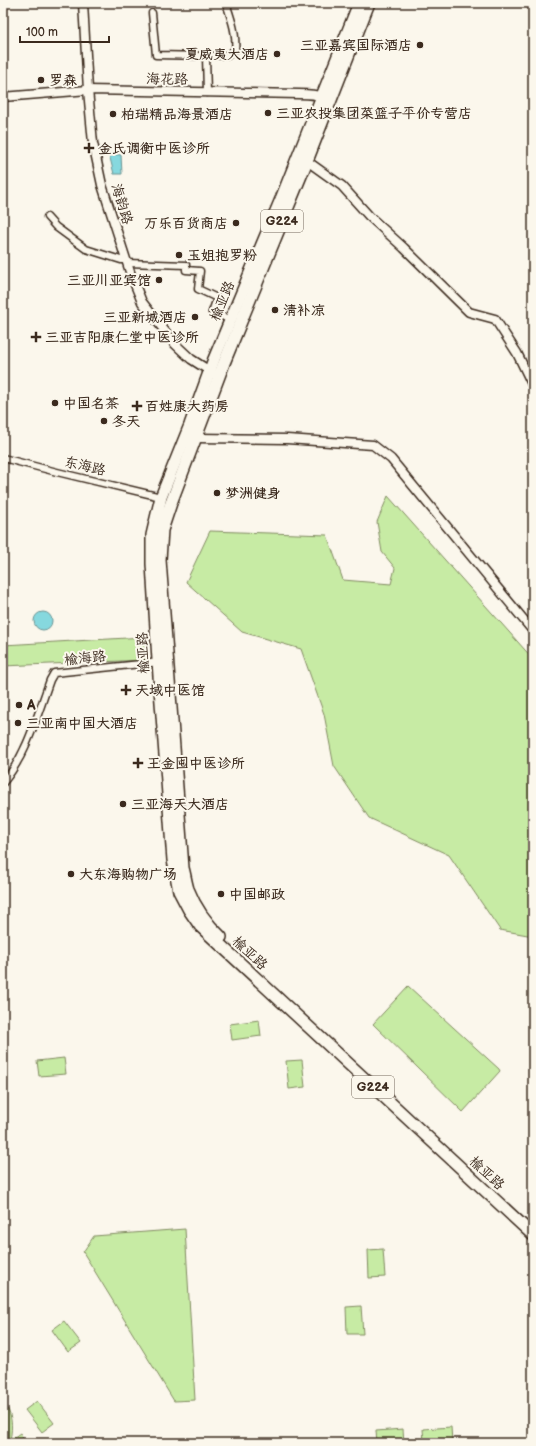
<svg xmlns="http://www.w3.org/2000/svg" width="536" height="1446" font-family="'Balsamiq Sans','LXGW WenKai TC',sans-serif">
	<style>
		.green { fill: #c7eba4; stroke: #818a61 }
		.water { fill: #86d8de; stroke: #689291 }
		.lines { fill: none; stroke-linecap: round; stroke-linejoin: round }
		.minor-casing { stroke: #3b2a1e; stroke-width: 9 }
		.tertiary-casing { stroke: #3b2a1e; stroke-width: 11 }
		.trunk-casing { stroke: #3b2a1e; stroke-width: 14 }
		.minor { stroke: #fbf7ec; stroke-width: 6 }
		.tertiary { stroke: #fbf7ec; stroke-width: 8 }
		.trunk { stroke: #fbf7ec; stroke-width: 11 }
		.poi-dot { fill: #3b2a1e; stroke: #fbf7ec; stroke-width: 1.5 }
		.labels { text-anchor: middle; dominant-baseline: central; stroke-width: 4; stroke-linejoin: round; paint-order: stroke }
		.shield { fill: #fbf7ec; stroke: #75685c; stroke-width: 1 }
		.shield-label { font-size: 13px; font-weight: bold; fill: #3b2a1e }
		.poi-label { font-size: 14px; font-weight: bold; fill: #3b2a1e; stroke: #fbf7ec; text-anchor: start }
		.street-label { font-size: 14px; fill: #3b2a1e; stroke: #fbf7ec }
	</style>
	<rect width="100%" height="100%" fill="#fbf7ec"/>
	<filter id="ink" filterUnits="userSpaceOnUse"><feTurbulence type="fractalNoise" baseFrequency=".025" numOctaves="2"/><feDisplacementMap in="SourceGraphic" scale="8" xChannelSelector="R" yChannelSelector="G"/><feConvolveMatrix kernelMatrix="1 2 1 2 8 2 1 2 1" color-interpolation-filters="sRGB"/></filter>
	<g filter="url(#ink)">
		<g class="green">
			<path d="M388,496l145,163v277l-33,-6 -51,-75 -80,-37 -35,-52 -10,-52 -23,-65 -59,-17 -56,-50 24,-51 117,4 16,45 48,4 4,-16 -13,-16 -5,-30z"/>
			<path d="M145,637v23l-142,6v-21z"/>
			<path d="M408,986l91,83 1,2 -37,41 -90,-88z"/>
			<path d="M259,1020l2,16 -29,4 -2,-16z"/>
			<path d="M64,1058l2,16 -27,2 -2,-15z"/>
			<path d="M302,1060l3,27 -16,2 -3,-28z"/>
			<path d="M185,1229l10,171 -21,1 -91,-149 11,-16z"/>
			<path d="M383,1249l2,28 -16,1 -1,-28z"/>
			<path d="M361,1306l2,28h-16l-1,-27z"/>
			<path d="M64,1321l17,22 -13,9 -16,-22z"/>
			<path d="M3,1401c9,12 10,25 7,39l10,-7 3,5 -6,5h-14c6,-18 0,-25 0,-42z"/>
			<path d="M37,1401l17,22 -12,9 -17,-22z"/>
			<path d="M451,1427l1,15 -28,1 -1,-14z"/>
			<path d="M403,1429l1,14h-27l-1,-12z"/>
		</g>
		<g class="water">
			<path d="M109,154l12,1 1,19h-8z"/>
			<circle cx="43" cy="621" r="9"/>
		</g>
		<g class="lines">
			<defs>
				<g id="minor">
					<path d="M152,13l4,42 50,1 22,-1 7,-5c2,-16 -4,-32 -9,-47"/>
					<path d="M206,56l1,37"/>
					<path d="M47,217l9,10 30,22 35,11h5"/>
					<path d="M127,263l59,2v5l14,1 -2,18 19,9 -5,14 19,8"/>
					<path d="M3,458l54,14 104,25"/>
					<path d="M3,783c24,-29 34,-67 47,-103l4,-7 106,-11"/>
				</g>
				<g id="tertiary">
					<path d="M83,3l5,87 5,53 9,42 29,90 11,27 33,42 16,15 22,14"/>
					<path d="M3,97l85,-7 211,4c9,0 19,0 27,5"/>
					<path d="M307,161l35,25 27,30 35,32 65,64 26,7 22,34 16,33"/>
					<path d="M196,438l91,1 86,6 18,14 142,172"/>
				</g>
				<g id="trunk">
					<path d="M359,3l-78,196 -67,160 -24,66 -29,72 -9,38v29l7,112 14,184 6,31 10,19 11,16 333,309"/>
					<path d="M221,937c-14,-13 -26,-30 -33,-48 -2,-6 -3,-14 -5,-21l-23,-308 2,-30 9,-27 53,-140 83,-202 62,-158"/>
				</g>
			</defs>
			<use href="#minor" class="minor-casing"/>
			<use href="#tertiary" class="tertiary-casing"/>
			<use href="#trunk" class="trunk-casing"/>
			<use href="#minor" class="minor"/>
			<use href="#tertiary" class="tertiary"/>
			<use href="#trunk" class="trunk"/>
		</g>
	</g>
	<g class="poi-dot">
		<circle cx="420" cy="45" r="4"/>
		<circle cx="277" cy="54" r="4"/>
		<circle cx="41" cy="80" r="4"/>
		<circle cx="268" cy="113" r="4"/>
		<circle cx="113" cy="114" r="4"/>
		<path d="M87 142h4v4h4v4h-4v4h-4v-4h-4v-4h4z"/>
		<circle cx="236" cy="223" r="4"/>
		<circle cx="179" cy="255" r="4"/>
		<circle cx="159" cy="280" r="4"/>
		<circle cx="275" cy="310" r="4"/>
		<circle cx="195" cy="317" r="4"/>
		<path d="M34 331h4v4h4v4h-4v4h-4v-4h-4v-4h4z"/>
		<circle cx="55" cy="403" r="4"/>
		<path d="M135 400h4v4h4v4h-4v4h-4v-4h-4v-4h4z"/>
		<circle cx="104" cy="421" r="4"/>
		<circle cx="217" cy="493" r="4"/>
		<path d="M124 684h4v4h4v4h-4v4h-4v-4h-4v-4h4z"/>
		<circle cx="19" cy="705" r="4"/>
		<circle cx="18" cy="723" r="4"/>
		<path d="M136 757h4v4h4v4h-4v4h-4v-4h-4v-4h4z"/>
		<circle cx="123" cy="804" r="4"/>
		<circle cx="71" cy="874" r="4"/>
		<circle cx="221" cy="894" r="4"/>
	</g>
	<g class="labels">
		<g class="shield">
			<rect x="261" y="210" width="42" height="22" rx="3"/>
			<rect x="352" y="1076" width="42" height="22" rx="3"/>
		</g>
		<g class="shield-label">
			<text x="282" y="221">G224</text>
			<text x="373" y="1087">G224</text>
		</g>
		<g class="poi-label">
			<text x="412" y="45" text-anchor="end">三亚嘉宾国际酒店</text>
			<text x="269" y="54" text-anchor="end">夏威夷大酒店</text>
			<text x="49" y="80">罗森</text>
			<text x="276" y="113">三亚农投集团菜篮子平价专营店</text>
			<text x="121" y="114">柏瑞精品海景酒店</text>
			<text x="98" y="148">金氏调衡中医诊所</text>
			<text x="228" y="223" text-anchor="end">万乐百货商店</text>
			<text x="187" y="255">玉姐抱罗粉</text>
			<text x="151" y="280" text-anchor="end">三亚川亚宾馆</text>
			<text x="283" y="310">清补凉</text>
			<text x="187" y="317" text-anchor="end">三亚新城酒店</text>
			<text x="45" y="337">三亚吉阳康仁堂中医诊所</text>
			<text x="63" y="403">中国名茶</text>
			<text x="145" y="406">百姓康大药房</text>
			<text x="112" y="421">冬天</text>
			<text x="225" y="493">梦洲健身</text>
			<text x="135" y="690">天域中医馆</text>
			<text x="27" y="705">A</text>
			<text x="26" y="723">三亚南中国大酒店</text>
			<text x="147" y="763">王金囤中医诊所</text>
			<text x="131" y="804">三亚海天大酒店</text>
			<text x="79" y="874">大东海购物广场</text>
			<text x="229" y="894">中国邮政</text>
		</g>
		<g class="street-label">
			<text transform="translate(167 79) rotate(1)">海花路</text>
			<text transform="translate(122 204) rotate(73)">海韵路</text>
			<text transform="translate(222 301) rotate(-67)">榆亚路</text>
			<text transform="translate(85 466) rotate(13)">东海路</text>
			<text transform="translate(143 653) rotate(-93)">榆亚路</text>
			<text transform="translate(85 658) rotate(-6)">榆海路</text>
			<text transform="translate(250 953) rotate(43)">榆亚路</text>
			<text transform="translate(487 1173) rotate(43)">榆亚路</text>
		</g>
	</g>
	<rect width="536" height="1446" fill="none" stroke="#fbf7ec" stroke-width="16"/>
	<rect x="8" y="8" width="520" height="1430" fill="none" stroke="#3b2a1e" stroke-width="1.5" filter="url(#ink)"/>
	<path d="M20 36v6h89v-6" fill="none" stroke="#3b2a1e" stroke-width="2"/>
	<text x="26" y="36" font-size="12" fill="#3b2a1e" stroke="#fbf7ec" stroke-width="3" paint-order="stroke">100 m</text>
</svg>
